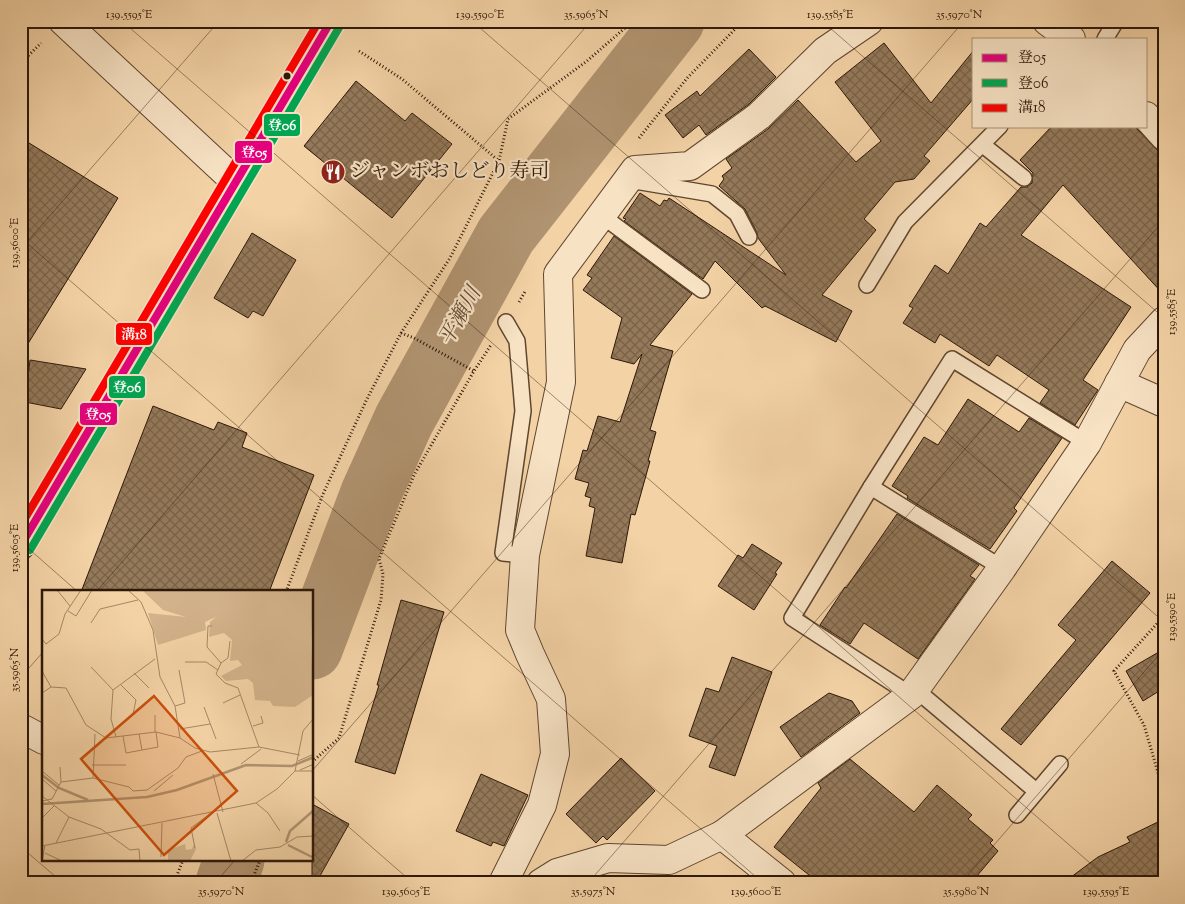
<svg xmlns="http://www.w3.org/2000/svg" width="1185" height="904" font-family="'Sorts Mill Goudy','Noto Serif JP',serif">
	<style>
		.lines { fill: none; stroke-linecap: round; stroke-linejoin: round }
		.river { stroke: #b09370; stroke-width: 61 }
		.building { fill: url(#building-cross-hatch); stroke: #2e1808 }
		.lane-casing { stroke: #5f462f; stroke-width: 18 }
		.street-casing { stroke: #5f462f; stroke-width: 30 }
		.secondary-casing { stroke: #2e1808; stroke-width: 30 }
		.path { stroke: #2e1808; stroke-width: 3; stroke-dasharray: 1 2.5; stroke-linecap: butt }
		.lane { stroke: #f7e2c4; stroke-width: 15 }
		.street { stroke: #f7e2c4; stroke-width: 28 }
		.secondary { stroke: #f7e2c4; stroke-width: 28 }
		.bus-1-casing { stroke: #f7e2c4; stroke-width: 11 }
		.bus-2-casing { stroke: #f7e2c4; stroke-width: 11 }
		.bus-3-casing { stroke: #f7e2c4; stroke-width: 11 }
		.bus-1 { stroke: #e5007d; stroke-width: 8 }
		.bus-2 { stroke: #00a651; stroke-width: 8 }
		.bus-3 { stroke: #f00; stroke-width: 8 }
		.ticks { fill: none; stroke: #2e1808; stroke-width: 1; stroke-opacity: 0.45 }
		.bus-dot { fill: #2e1808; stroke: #f7e2c4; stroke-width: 2 }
		.labels { text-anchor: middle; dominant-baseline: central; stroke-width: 4.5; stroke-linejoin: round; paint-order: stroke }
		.poi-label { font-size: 20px; fill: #2e1808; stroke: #f7e2c4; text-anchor: start }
		.water-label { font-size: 21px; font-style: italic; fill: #624932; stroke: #f7e2c4 }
		.inset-river { fill: none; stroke: #b09370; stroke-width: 2.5 }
		.inset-road { fill: none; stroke: #a48866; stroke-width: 1 }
		.view { fill: #cc4f0b; fill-opacity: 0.15; stroke: #cc4f0b; stroke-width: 2.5 }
		.inset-edge { fill: none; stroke: #2e1808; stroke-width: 2.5 }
		.line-badge { stroke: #f7e2c4; stroke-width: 2 }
		.badge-label { font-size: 14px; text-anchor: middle; font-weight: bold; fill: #fff }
		.neatline { fill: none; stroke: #2e1808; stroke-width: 2 }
		.ticks-label { font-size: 12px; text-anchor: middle; fill: #2e1808 }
	</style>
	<defs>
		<pattern id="building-cross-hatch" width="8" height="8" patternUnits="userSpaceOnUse" patternTransform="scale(1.25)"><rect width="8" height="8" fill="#94795a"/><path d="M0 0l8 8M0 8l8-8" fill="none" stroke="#796248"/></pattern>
	</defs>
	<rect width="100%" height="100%" fill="#f3d2a5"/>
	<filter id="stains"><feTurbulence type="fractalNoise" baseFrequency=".004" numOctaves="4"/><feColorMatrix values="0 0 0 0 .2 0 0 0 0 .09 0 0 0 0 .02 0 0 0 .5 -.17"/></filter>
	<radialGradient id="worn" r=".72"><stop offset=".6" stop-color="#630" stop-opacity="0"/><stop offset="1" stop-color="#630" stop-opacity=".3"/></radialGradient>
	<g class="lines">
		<g class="river">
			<path d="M312,649l59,-156 33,-73 102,-185 168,-214"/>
			<path d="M226,883l8,-23"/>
		</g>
	</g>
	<g class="building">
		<path d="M884,43l47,60 43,-53v48l-50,58 6,5 -16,18 -19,3 -31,37 12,11 -54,65 30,16 -16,31 -71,-36 -3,2 -47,-47 -12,18 -79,-58 2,-2 -3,-1 17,-25 20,13 4,-6 3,1 2,-3 117,77 -28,-37 -1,-5 -12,-24 -26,-23 5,-7 -2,-3 10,-8 -6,-9 42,-30 30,-29 58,62 25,-21 -46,-59z"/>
		<path d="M749,49l27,28 -27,27 -43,31 -7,-10 -16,13 -18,-23 32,-24 3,5z"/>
		<path d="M356,81l49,40 7,-8 40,31 -60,74 -88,-72z"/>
		<path d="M1052,126h82l30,31v138l-101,-110 -42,50 110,72 -48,73 15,10 -23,35 -35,-22 9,-13 -52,-35 -8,11 -49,-32 -5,9 -32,-20 10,-15 -4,-2 26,-41 13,9 32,-51 6,4 35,-40h6l5,-4 1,-10 -13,-13z"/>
		<path d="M21,138l97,60 -97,157z"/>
		<path d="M252,233l44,27 -33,56 -10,-5 -5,7 -34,-20z"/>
		<path d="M614,236l78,58 -42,51 23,6 -23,79 6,2 -8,29h2l-15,54 -4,-1 -9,49 -36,-7 9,-48 -6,-2 2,-8 -6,-2 4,-13 -14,-4 8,-29 4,1 11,-35 22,6 22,-68 -8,10 -23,-6 11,-40 -39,-28 9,-12 -5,-3z"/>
		<path d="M30,360l56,9 -25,40 -36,-7z"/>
		<path d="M968,399l51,33 10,-14 33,20 -48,70 3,3 -27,38 -83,-51 1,-2 -16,-10 32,-49 14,8z"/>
		<path d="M153,406l61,24 4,-8 29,11 -5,14 72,28 -45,117h-188z"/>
		<path d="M897,514l82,51 -9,11 5,3 -57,80 -54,-36 -14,21 -30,-19 25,-38 1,1z"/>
		<path d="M752,544l30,19 -7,10 2,1 -23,36 -36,-24 20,-31 5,3z"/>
		<path d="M1112,561l38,32 -129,152 -20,-16 75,-89 -18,-15z"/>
		<path d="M401,600l43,12 -49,162 -40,-12 24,-77h-2z"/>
		<path d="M1164,649v39l-21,13 -17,-30z"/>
		<path d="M732,657l40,15 -37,104 -26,-9 8,-21 -28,-10 17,-48 13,4z"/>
		<path d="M829,693l23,8 8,12 -59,44 -21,-30z"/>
		<path d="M621,758l34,33 -48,49 -4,-4 -7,7 -30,-29z"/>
		<path d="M850,759l64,53 23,-27 35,30 -4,4 25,21 -3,3 8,8 -27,32h-152l-45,-36 47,-59 -3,-5z"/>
		<path d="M481,774l47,21 -24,51 -11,-4 -2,4 -35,-15z"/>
		<path d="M312,804l37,20 -33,59h-4z"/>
		<path d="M1164,819v64h-101l35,-26 32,-15 -3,-5z"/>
	</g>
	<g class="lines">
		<defs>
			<g id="lane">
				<path d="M1105,39l11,-18"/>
				<path d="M983,145l41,33"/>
				<path d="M629,180l83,14 25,20 12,23"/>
				<path d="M601,215l101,75"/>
				<path d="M867,285l38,-63 95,-96"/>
				<path d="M506,322l11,19 6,70 -20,142 22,2"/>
				<path d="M871,487l131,81"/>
				<path d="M915,689l121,102"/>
				<path d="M911,695l-119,-77 79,-131 81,-128 135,84"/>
				<path d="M1017,815l43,-51"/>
			</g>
			<g id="street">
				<path d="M63,21l173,161"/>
				<path d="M1047,21l24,18"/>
				<path d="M1146,116l18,20"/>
				<path d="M1119,383l45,20"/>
				<path d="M21,728l23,12"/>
				<path d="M722,835l60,48"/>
				<path d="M503,883l39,-78 13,-51 -4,-55 -21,-45 -10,-24 5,-75 36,-173 -3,-108 77,-104 55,-4 69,-50 66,-65 44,-30"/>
				<path d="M541,883l16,-10 51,-15 61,2 53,-25 189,-140 91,-127 85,-125 50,-93 27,-29"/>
			</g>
			<path id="secondary" d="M21,545l310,-524"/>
		</defs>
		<use href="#lane" class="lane-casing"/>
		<use href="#street" class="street-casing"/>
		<use href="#secondary" class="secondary-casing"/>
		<g class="path">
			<path d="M359,51l43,28 97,82"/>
			<path d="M21,63l20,-20"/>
			<path d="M639,138l49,-61 55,-56"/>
			<path d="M519,302l7,-12"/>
			<path d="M401,333l13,5 60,33"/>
			<path d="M286,592l37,-98 43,-93 35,-68 49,-75 49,-97 9,-42 79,-58 46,-40"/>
			<path d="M1164,616l-50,55 30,54 20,68"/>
			<path d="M312,762l27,-24 42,-138 2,-26 -4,-15 35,-84 60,-104 17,-26"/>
			<path d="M174,883l9,-23"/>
			<path d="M251,883l9,-23"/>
		</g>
		<use href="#lane" class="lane"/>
		<use href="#street" class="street"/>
		<use href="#secondary" class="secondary"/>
		<defs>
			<path id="bus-1" d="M21,545l310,-524"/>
			<path id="bus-2" d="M30,550l310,-524"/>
			<path id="bus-3" d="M21,525l298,-504"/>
		</defs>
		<use href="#bus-1" class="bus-1-casing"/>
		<use href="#bus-2" class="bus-2-casing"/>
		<use href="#bus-3" class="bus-3-casing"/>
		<use href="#bus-1" class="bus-1"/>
		<use href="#bus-2" class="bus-2"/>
		<use href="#bus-3" class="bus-3"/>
	</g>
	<path class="ticks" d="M122,21l991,862M472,21l692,601M822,21l342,297M21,238l742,645M21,249l198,-228M21,542l57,50M96,592l495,-571M21,677l23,-26M312,771l652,-750M312,795l101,88M21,847l42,36M215,883l20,-23M588,883l576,-663M961,883l203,-234"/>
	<defs>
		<symbol id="restaurant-disc" viewBox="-11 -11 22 22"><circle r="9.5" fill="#8f2418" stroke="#f7e2c4"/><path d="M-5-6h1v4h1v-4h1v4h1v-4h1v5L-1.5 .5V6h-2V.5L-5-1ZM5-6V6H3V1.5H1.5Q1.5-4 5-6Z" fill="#fff"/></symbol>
	</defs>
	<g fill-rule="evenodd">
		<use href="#restaurant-disc" x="319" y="158" width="28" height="28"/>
	</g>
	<circle class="bus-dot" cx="287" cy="76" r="4.5"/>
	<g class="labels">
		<g class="poi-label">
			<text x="350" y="172">ジャンボおしどり寿司</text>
		</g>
		<g class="water-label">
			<text transform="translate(461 317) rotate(-61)">平瀬川</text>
		</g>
	</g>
	<g transform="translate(42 590)">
		<rect width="271" height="271" fill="#f3d2a5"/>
		<path d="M100,0h171l-2,53 2,52 -18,12 -22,-1 -3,-5 -15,-1 -2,-17 -5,-4 -22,2 -5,-5 21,-11 -4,-5 -8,1 2,-21 -8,-7 -15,4 1,-15 6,-5 -11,5 1,8 -48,15 -10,-32 38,4 -23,-7zM143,254l1,6 6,-1 2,-5 2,5 -6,12h-22v-11z" fill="#d2b28a"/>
		<path class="inset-river" d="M0,185l17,13 29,12M0,214l105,-7 30,-7 69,-25 46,1 22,-9M244,252l4,-11 24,-21M246,255l26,13"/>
		<path class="inset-road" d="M15,0l13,16M86,0l13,12 12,28 7,47 15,29 5,32M26,21l8,5 16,-26M49,33l9,-14 38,-9M170,36h-4l-1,21 14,16M0,49l4,5 13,-10 6,-20 16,-24M188,51l-2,17 -7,5 -5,11 9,9 13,5 21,59M143,72h21l12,8M49,77l22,23 -2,29 5,18M0,81l9,16M92,83l15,15M78,94l16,16 -3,14M71,100l42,-31M0,103l9,-6 15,1 20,37 20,13 50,-6 24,6 15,10 15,4 49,-5 41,8M181,113l17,-8M133,116l10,-3 -6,-33M162,117l12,32M113,125v17M211,136l10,-3 -2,-7M138,139l30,-5M97,144l3,16M81,146l3,17 32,-6 -2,-15M256,171l16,-7M199,174l20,-15M50,175h34M18,177l1,15M258,180l14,-6M0,181l17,14M253,181h19M171,184l10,38M51,188l2,-44M0,189l14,12M112,201l19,-16M0,206l27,21 32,12 29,21 9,-1 1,12M0,211l10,-2 9,-17 32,-4 36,9 4,4 14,-1 31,-22 8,-11 16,-6M214,213l12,10 12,18M175,223l14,48M0,228l12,-12M14,253l13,-26M0,256l214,-43 21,-14 18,-18 8,-40 11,-13M153,258l-4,-20 19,-14M3,263l15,7M119,267l1,-34M0,271l3,-16M200,271l14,-11 24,-3 17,-10 17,-1"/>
		<path class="view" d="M112,106l83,95 -73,64 -83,-96z"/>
		<rect width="271" height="271" class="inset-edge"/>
	</g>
	<g class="line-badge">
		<rect x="263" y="113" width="38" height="24" rx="5" fill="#00a651"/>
		<rect x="234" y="140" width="39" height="24" rx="5" fill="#e5007d"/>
		<rect x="115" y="322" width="38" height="24" rx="5" fill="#f00"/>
		<rect x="108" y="375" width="38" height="24" rx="5" fill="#00a651"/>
		<rect x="79" y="402" width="39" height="24" rx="5" fill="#e5007d"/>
	</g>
	<g class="badge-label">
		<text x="282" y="130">登06</text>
		<text x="254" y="157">登05</text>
		<text x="134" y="339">溝18</text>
		<text x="127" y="392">登06</text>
		<text x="98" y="419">登05</text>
	</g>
	<rect width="1185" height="904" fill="none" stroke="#f3d2a5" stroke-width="55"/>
	<rect x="972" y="38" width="175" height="90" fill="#f7e2c4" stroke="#a79179"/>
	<rect x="982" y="54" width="25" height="8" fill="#e5007d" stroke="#a79179"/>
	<text x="1018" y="62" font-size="15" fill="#2e1808">登05</text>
	<rect x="982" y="79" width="25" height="8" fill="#00a651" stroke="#a79179"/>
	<text x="1018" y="88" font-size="15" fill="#2e1808">登06</text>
	<rect x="982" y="104" width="25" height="8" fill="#ff0000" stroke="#a79179"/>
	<text x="1018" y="112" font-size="15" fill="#2e1808">溝18</text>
	<rect x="28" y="28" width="1130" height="848" class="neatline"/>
	<g class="ticks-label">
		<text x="129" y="18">139.5595°E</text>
		<text x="480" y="18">139.5590°E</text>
		<text x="586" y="18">35.5965°N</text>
		<text x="830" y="18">139.5585°E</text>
		<text x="959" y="18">35.5970°N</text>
		<text transform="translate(14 243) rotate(-90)" y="4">139.5600°E</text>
		<text transform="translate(1171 312) rotate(-90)" y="4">139.5585°E</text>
		<text transform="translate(14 548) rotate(-90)" y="4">139.5605°E</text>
		<text transform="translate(1171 617) rotate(-90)" y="4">139.5590°E</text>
		<text transform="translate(14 670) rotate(-90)" y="4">35.5965°N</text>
		<text x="221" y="895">35.5970°N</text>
		<text x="406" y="895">139.5605°E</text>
		<text x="593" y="895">35.5975°N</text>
		<text x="756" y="895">139.5600°E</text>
		<text x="966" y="895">35.5980°N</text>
		<text x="1106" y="895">139.5595°E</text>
	</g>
	<rect width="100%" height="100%" filter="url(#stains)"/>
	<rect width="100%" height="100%" fill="url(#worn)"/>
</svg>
